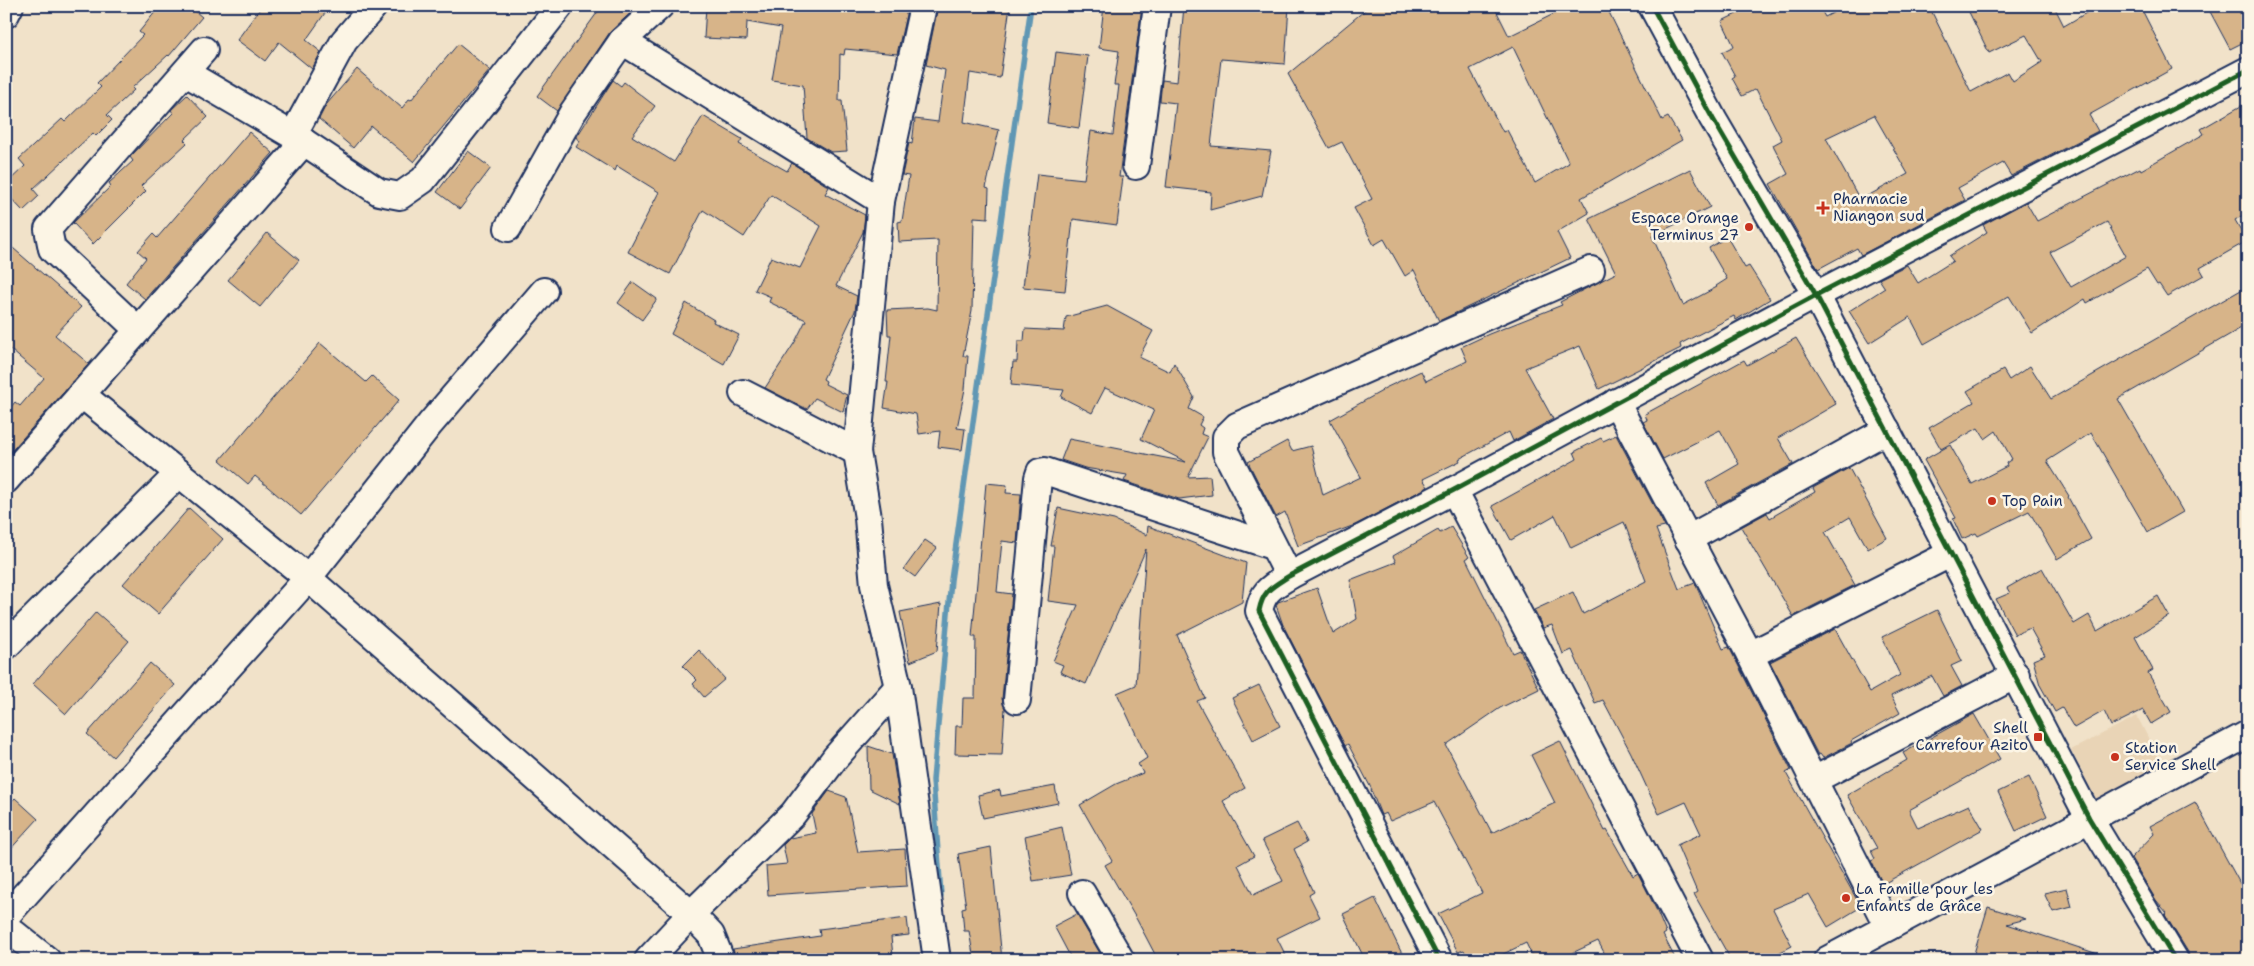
<svg xmlns="http://www.w3.org/2000/svg" width="2254" height="966" font-family="'Shantell Sans',sans-serif">
	<style>
		.built { fill: #e9d4b6 }
		.lines { fill: none; stroke-linecap: round; stroke-linejoin: round }
		.stream { stroke: #6197b4; stroke-width: 5.5 }
		.building { fill: #d7b489; stroke: #1b2f5e; fill-rule: evenodd }
		.minor-casing { stroke: #1b2f5e; stroke-width: 30 }
		.minor { stroke: #fcf5e5; stroke-width: 26 }
		.cycleway-casing { stroke: #fcf5e5; stroke-width: 8 }
		.cycleway { stroke: #1b5e20; stroke-width: 5 }
		.poi-dot { fill: #c8321e; stroke: #fcf5e5; stroke-width: 2 }
		.labels { text-anchor: middle; dominant-baseline: central; stroke-width: 5; stroke-linejoin: round; paint-order: stroke }
		.poi-label { font-size: 15px; fill: #1b2f5e; stroke: #fcf5e5; text-anchor: start }
	</style>
	<rect width="100%" height="100%" fill="#f1e2c9"/>
	<filter id="ink" filterUnits="userSpaceOnUse"><feTurbulence type="fractalNoise" baseFrequency=".02" numOctaves="2"/><feDisplacementMap in="SourceGraphic" scale="10" xChannelSelector="R" yChannelSelector="G"/><feConvolveMatrix kernelMatrix="1 2 1 2 8 2 1 2 1" color-interpolation-filters="sRGB"/></filter>
	<g filter="url(#ink)">
		<path class="built" d="M2137,716l26,51 -66,34 -26,-51z"/>
		<g class="lines">
			<path class="stream" d="M941,896l-8,-116 18,-200 80,-574"/>
		</g>
		<g class="building">
			<path d="M160,6h29l13,11 -33,39 -1,-1 -36,33 2,2 -27,25 5,5 -16,16 -3,-3 -60,56 6,7 -16,15 -17,-18v-9l19,-18 -6,-7 43,-40 3,3 36,-35 -4,-4 46,-48 -4,-3z"/>
			<path d="M262,6h68l-24,34 15,12 -9,17 -33,-27 -14,19 -28,-21z"/>
			<path d="M602,6h36l-28,26 -53,79 -20,-15z"/>
			<path d="M706,6h88l28,5 1,-5h85l-11,48 -52,-5 -1,6 -4,-1 -1,47h3l5,50 -16,1 -24,-14 -4,-53 -31,-5 9,-52 -34,-6 -1,18 -42,-2z"/>
			<path d="M938,6h72l-10,72 -30,-5 -6,49 35,8 -13,58 3,1 -1,29 -14,-1 -2,94 -9,45h5l-3,33 -8,39 8,1 -3,21 -24,-3 2,-16 -21,3 -3,-20 -32,-6 4,-26h-2l5,-47h-3l-1,-25 41,-2 9,2 1,-70 -39,2 -1,-20 4,-1 7,-45 -7,-1 7,-32 3,1 3,-25 23,3 7,-52 -19,-5z"/>
			<path d="M1104,6h38l-23,171h4l-6,48 -44,-6 -8,72 -42,-4 14,-113 47,5 7,-48 22,4 6,-50h-5l5,-34 -20,-3z"/>
			<path d="M1184,6h105l-4,58 -64,-5 -10,87 60,5 -9,45 -52,14 1,-18 -45,-5 10,-84 -16,-2 2,-21 15,2z"/>
			<path d="M1370,6h124l15,30 51,-25 -2,-5h48l56,114 6,-3 14,23 -101,58 8,15 -32,19 13,26 -131,63 -25,-51 -9,6 -21,-37 -10,6 -20,-37 18,-9 -30,-57 -13,6 -41,-74zM1513,47l56,116 -34,20 -28,-53 -4,2 -33,-63z"/>
			<path d="M1753,6h66l6,11 21,-11h83l42,86 37,-20 5,9 29,-19 -16,-27 -37,18 -23,-47h88l10,20 34,-20h42l32,63 -83,46 9,16 -87,45 -8,-13 -45,25 7,12 -104,55 -4,-7 -39,21 -48,-85 18,-10 -15,-29 9,-5 -26,-51 -14,7 -10,-18 3,-2 -13,-24 12,-6 -12,-25zM1874,115l34,59 -48,26 -34,-62z"/>
			<path d="M2207,6h29l12,21v13l-18,9z"/>
			<path d="M458,44l32,26 -76,92 -43,-36 -18,22 -34,-29 7,-14 31,-36 45,39 7,-9 2,1z"/>
			<path d="M1056,52l32,4 -9,72 -32,-5z"/>
			<path d="M613,80l8,6 3,-4 31,24 -23,30 42,26 29,-46 39,23 -3,5 48,27 5,-8 37,24 -4,7 40,21 -2,17 -27,54 21,10 -2,15 -32,68 3,2 -1,3 22,11 -4,17 -28,-14 -8,11 -42,-21 30,-46 11,-22 -37,-18 2,-5 -16,-7 16,-33 29,11 21,-42 -50,-31 -27,42 -41,-27 -33,64 -42,-22 31,-60 -42,-26 -2,5 -39,-24 4,-6 -4,-3z"/>
			<path d="M187,95l21,22 -24,23 3,3 -46,43 5,5 -53,53 -20,-21 38,-37 -2,-3 24,-22 -3,-4 43,-44 -2,-3z"/>
			<path d="M2248,102v110l-13,8 12,21 -47,27 4,7 -37,21 -8,-12 -2,1 -10,-16 -60,34 -2,-4 -53,34 -23,-37 -85,48 -14,-27 -41,26 -20,-32 36,-23 -6,-9 28,-14 11,18 35,-22 -4,-5 38,-24 -4,-7 11,-6 32,-17 11,19 103,-53 1,2 63,-36 -3,-5zM2107,222l19,34 -55,31 -21,-35z"/>
			<path d="M249,132l24,21 -128,146 -19,-16 20,-25 -8,-7 15,-17 4,4z"/>
			<path d="M468,151l23,17 -31,41 -23,-17z"/>
			<path d="M1690,169l20,38 -58,29 31,69 34,-18 -1,-1 11,-7 -18,-31 18,-11 18,31 4,-2 21,33 -34,21 -2,-4 -54,28 1,4 -82,41 -19,-43 -55,22 28,51 -40,22 -4,-9 -50,27 1,2 -37,18 5,8 -73,38 -57,21 -13,-34 -9,5 -28,-55 39,-21 5,10 19,-5 12,49 38,-18 -31,-57 52,-29 -1,-1 40,-19 5,10 41,-20 -6,-14 28,-13 73,-29 -2,-3 56,-29 -27,-54z"/>
			<path d="M267,233l32,27 -39,47 -32,-27z"/>
			<path d="M6,242l75,65 -26,28 34,29 -83,93v-44l9,-11 5,4 24,-28 -38,-32z"/>
			<path d="M633,282l24,17 -15,21 -24,-17z"/>
			<path d="M2248,286v38l-130,75 65,113 -35,20 -57,-99 -44,28 22,35 -1,1 23,42 -34,20 -28,-48 -51,25 -2,-3 -14,6 -9,-20 3,-1 -32,-58 26,-15 22,39 35,-18 -1,-3 6,-4 -16,-28 -11,8 -7,-11 -37,21 -12,-21 45,-26 -7,-11 36,-21 6,10 21,-14 21,33z"/>
			<path d="M686,303l28,17 -1,2 26,13 -15,29 -53,-30z"/>
			<path d="M1107,306l46,25 -14,26 31,15 4,-9 20,34 -5,12 14,8 -4,8 4,3 -2,6 7,3 -20,40 22,-1 2,19 -33,4 -55,-18 3,-6 -42,-7 -24,-8 8,-21 117,23 -45,-23 13,-29 -49,-22 -13,25 -31,-16 3,-7 -53,-5 2,-23h4l1,-21h6l1,-12 39,2 2,-14z"/>
			<path d="M1796,338l40,66 -58,34 15,26 -75,41 -12,-22 33,-19 -19,-34 -57,29 -20,-37 4,-2 -2,-6 99,-54 3,5z"/>
			<path d="M320,343l46,39 6,-6 27,24 -98,115 -46,-39 -7,8 -28,-24z"/>
			<path d="M1616,435l49,92 -9,2 23,60 16,-6 28,66 6,-2 62,123 -5,3 75,134 -33,20 -19,-33 -36,15 19,37 -27,14h-34l-37,-66 3,-2 -20,-47 24,-11 -15,-32 -27,12 -28,-61 -28,-53 -8,3 -23,-53 -9,4 -11,-29 -9,3 -9,-18 39,-18 10,22 63,-33 -22,-59 -53,26 -16,-33 -44,25 -19,-34 85,-47 -3,-7 27,-14 2,3z"/>
			<path d="M1849,468l38,70 -19,11 -18,-32 -25,15 30,53 -62,31 -52,-89 26,-14 3,5 45,-26 -2,-4z"/>
			<path d="M986,483l21,2 -1,8 15,1 -4,49 -15,-2 -5,51 15,2 -10,105 3,9 -3,47 -47,-1 1,-28h6l1,-28h12l1,-61h-4z"/>
			<path d="M189,508l34,31 -65,75 -35,-30z"/>
			<path d="M1058,508l56,12 33,15 1,-9 98,37 -4,39 -65,33 28,63 -8,3 48,87 -22,13 31,55 -16,9 15,30 30,-14 -21,-41 35,-17 10,19 -13,7 20,43 -5,3 11,22 -43,21 11,22h-130l-21,-40 -32,-55 7,-4 -32,-56 36,-21 27,-11 -5,-9 9,-6 -30,-65 19,-8 10,-136 -60,135 -26,-12 3,-7 -10,-4 25,-56 -30,-4 6,-55h-3z"/>
			<path d="M1451,527l18,30 -3,2 47,94 7,-3 19,39 -39,19 -54,37 46,88 63,-30 -24,-48 29,-14 45,90 2,-1 26,46 5,-3 18,36 10,24 -3,2 13,25h-68l-10,-19 -41,19h-23l-8,-17 -35,17h-22l-5,-10 -6,2 -20,-38 44,-21 -48,-91 -44,19 -4,-8 -5,2 -10,-25h1l-24,-46 -3,2 -62,-121 -7,-20 2,-3 39,-14 16,46 24,-15 -7,-39 46,-18 -3,-6 45,-26 2,3z"/>
			<path d="M925,540l12,8 -22,29 -11,-8z"/>
			<path d="M2042,568l32,56 15,-9 8,16 61,-35 11,20 -34,21 18,33 -5,3 23,39 -20,12 -8,-14 -32,16 -7,-15 -30,17 -12,-20 -7,4 -15,-27 -7,-25 12,-5 -15,-27 -15,7 -19,-36 14,-6 -3,-5z"/>
			<path d="M941,604l-4,47 -27,11 -10,-50z"/>
			<path d="M1937,610l25,51 -11,5 11,20 -19,10 -11,-20 -41,20 9,17 -49,28 1,2 -29,15 -3,-4 -2,1 -48,-93 65,-33 35,63 30,-17 -18,-38z"/>
			<path d="M96,612l33,29 -63,73 -33,-30z"/>
			<path d="M699,650l26,29 -21,18 -11,-13 4,-4 -14,-14z"/>
			<path d="M150,663l25,22 -62,72 -26,-23z"/>
			<path d="M1259,685l21,41 -27,14 -21,-42z"/>
			<path d="M1974,714l26,45 -91,51 9,18 51,-23 14,24 -100,55 -12,-23 4,-2 -4,-8 6,-3 -30,-53 60,-35 -4,-7z"/>
			<path d="M868,746l24,8 8,50 -31,-15z"/>
			<path d="M2029,777l18,39 -31,15 -18,-39z"/>
			<path d="M1055,786l3,17 -75,15 -5,-23 22,-5 1,6z"/>
			<path d="M829,791l17,6 12,55 47,-3 2,37 -139,9 -2,-29 21,-2 -4,-19 7,-7 26,-5 -4,-19z"/>
			<path d="M15,798l23,21 -32,35v-47z"/>
			<path d="M2195,802l53,96v62h-58l-2,-8 -23,-37 2,-2 -11,-13 -25,-42 23,-24 -4,-8z"/>
			<path d="M1062,827l9,48 -38,6 -8,-45z"/>
			<path d="M991,847l11,113h-28l-5,-29h-5l-2,-23 4,-1 -8,-53z"/>
			<path d="M2067,888l5,19 -19,5 -9,-19z"/>
			<path d="M1375,898l30,62h-40l-22,-46z"/>
			<path d="M1988,907l38,12 -19,5 100,33 -1,3h-134z"/>
			<path d="M1077,914l27,46h-32l-18,-34z"/>
			<path d="M907,918l2,17 -18,2 2,19 -40,4h-117l-3,-11 87,-13 -1,-7z"/>
		</g>
		<g class="lines">
			<defs>
				<g id="minor">
					<path d="M923,6l-42,195 -24,251 11,66 6,67 24,102 39,273"/>
					<path d="M1652,6l61,113 103,176 273,523 86,142"/>
					<path d="M6,14l4,-8"/>
					<path d="M622,41l259,160"/>
					<path d="M186,73l118,69 75,50 21,4 23,-16 137,-174"/>
					<path d="M293,135l51,-94 30,-35"/>
					<path d="M1136,166l21,-160"/>
					<path d="M508,228l65,-116 49,-71 38,-35"/>
					<path d="M138,330l-86,-81 -4,-20 156,-179"/>
					<path d="M743,393l114,59"/>
					<path d="M81,394l227,184 122,-154 114,-133"/>
					<path d="M1616,402l134,253 138,272"/>
					<path d="M6,480l298,-338"/>
					<path d="M1454,490l246,470"/>
					<path d="M1688,539l199,-109"/>
					<path d="M1289,576l-63,-124v-15l11,-11 354,-156"/>
					<path d="M6,646l173,-173"/>
					<path d="M1750,655l202,-102"/>
					<path d="M1017,700l21,-222 2,-6 5,-1 227,75"/>
					<path d="M1814,780l202,-105"/>
					<path d="M1082,893l39,67"/>
					<path d="M6,916l302,-338 383,336 20,21 10,25"/>
					<path d="M6,927l41,33"/>
					<path d="M648,960l43,-46 102,-100 42,-56 63,-71"/>
					<path d="M1439,960l-180,-349c4,-21 13,-24 30,-35l165,-86 362,-195 432,-225"/>
					<path d="M1827,960l421,-226"/>
				</g>
			</defs>
			<use href="#minor" class="minor-casing"/>
			<use href="#minor" class="minor"/>
			<defs>
				<g id="cycleway">
					<path d="M1652,6l61,113 103,176 273,523 86,142"/>
					<path d="M1439,960l-180,-349c4,-21 13,-24 30,-35l165,-86 362,-195 432,-225"/>
				</g>
			</defs>
			<use href="#cycleway" class="cycleway-casing"/>
			<use href="#cycleway" class="cycleway"/>
		</g>
	</g>
	<g class="poi-dot">
		<path d="M1820.5 200.5h5v5h5v5h-5v5h-5v-5h-5v-5h5z"/>
		<circle cx="1749" cy="227" r="5"/>
		<circle cx="1992" cy="501" r="5"/>
		<rect x="2033" y="732" width="10" height="10" rx="2.5"/>
		<circle cx="2115" cy="757" r="5"/>
		<circle cx="1846" cy="898" r="5"/>
	</g>
	<g class="labels">
		<g class="poi-label">
			<text x="1833" y="199">Pharmacie<tspan x="1833" dy="17">Niangon sud</tspan></text>
			<text x="1739" y="218" text-anchor="end">Espace Orange<tspan x="1739" dy="17">Terminus 27</tspan></text>
			<text x="2002" y="501">Top Pain</text>
			<text x="2028" y="728" text-anchor="end">Shell<tspan x="2028" dy="17">Carrefour Azito</tspan></text>
			<text x="2125" y="748">Station<tspan x="2125" dy="17">Service Shell</tspan></text>
			<text x="1856" y="889">La Famille pour les<tspan x="1856" dy="17">Enfants de Grâce</tspan></text>
		</g>
	</g>
	<rect width="2254" height="966" fill="none" stroke="#fcf5e5" stroke-width="25"/>
	<rect x="12" y="12" width="2229" height="941" fill="none" stroke="#1b2f5e" stroke-width="2" filter="url(#ink)"/>
</svg>
